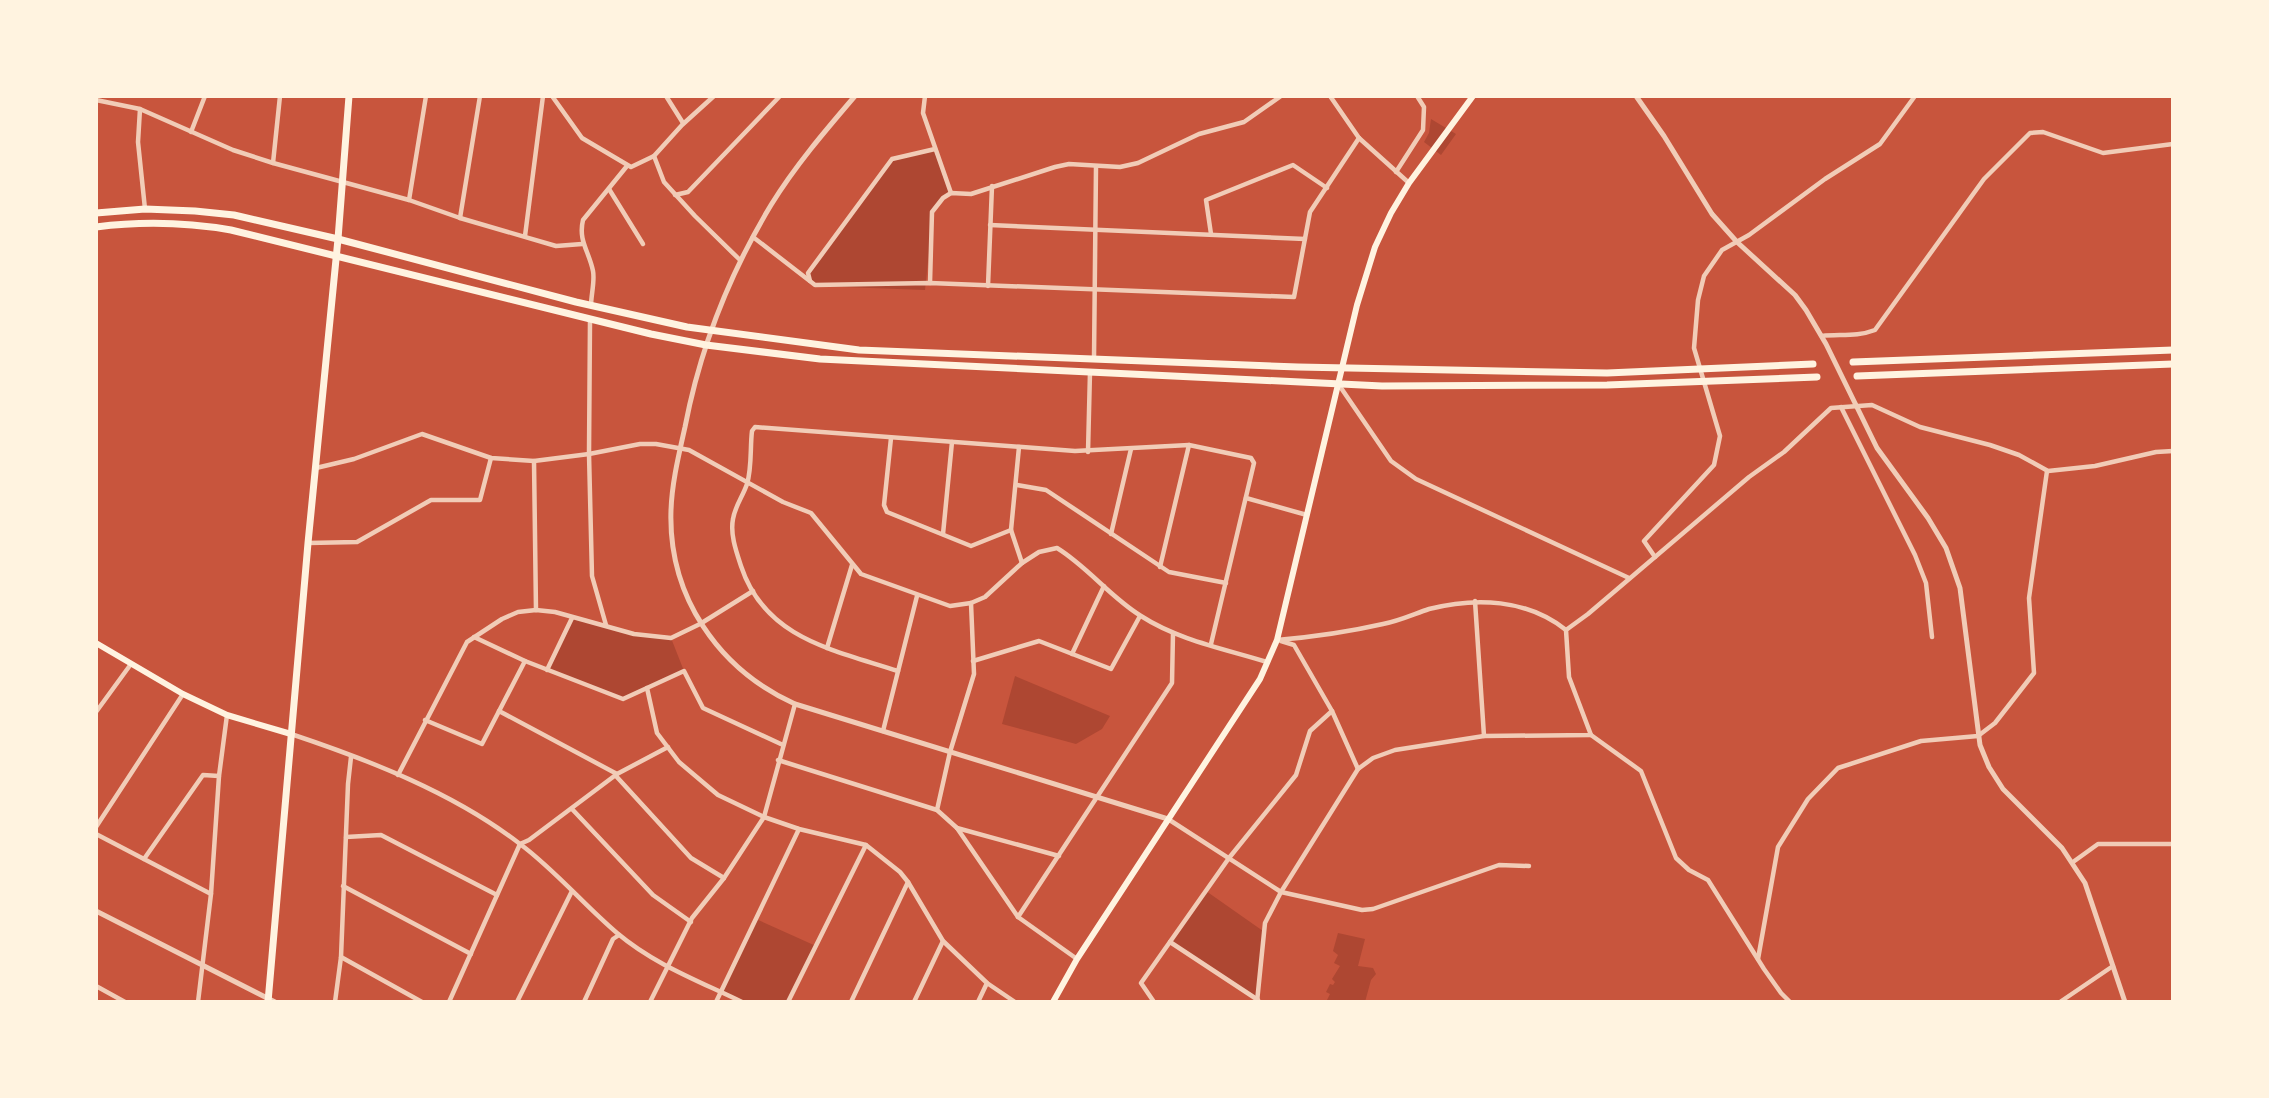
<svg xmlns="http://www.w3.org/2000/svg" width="2269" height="1098" font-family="'IBM Plex Sans',sans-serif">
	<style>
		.green { fill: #ae4732 }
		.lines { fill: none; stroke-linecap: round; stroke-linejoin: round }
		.minor { stroke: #f1ccb7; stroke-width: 4.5 }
		.tertiary { stroke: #f1ccb7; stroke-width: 5 }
		.secondary { stroke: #fff3e0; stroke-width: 6 }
		.primary { stroke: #fff3e0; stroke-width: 7 }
	</style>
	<rect width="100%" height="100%" fill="#c8553d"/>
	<g class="green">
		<path d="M1431,119l25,15 -15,21 -17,-13 5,-9z"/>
		<path d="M936,150l15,43 -9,5 -9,15 -8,77 -109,-4 -9,-13 88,-115z"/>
		<path d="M572,618l48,12 51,8 13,33 -61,28 -76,-29z"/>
		<path d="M1015,676l95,40 -8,13 -26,15 -74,-20z"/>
		<path d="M1206,891l57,40 -5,69 -88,-58z"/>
		<path d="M756,919l60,27 -28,56h-46l-21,-10z"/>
		<path d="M1338,933l27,6 -7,27 15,2 3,6 -5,6 -6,22h-39l4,-8 -4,-2 4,-8 3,1 2,-3 -3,-3 8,-13 -6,-3 4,-8 -5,-4z"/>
	</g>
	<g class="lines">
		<g class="minor">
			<path d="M552,96l30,42 49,29 23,-11 28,-31 32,-29"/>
			<path d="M666,96l17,27"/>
			<path d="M925,96l-2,17 28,80"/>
			<path d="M1330,96l29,42 50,45"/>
			<path d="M96,100l44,9 93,41 40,13 136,37 51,18 96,28 26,-2"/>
			<path d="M140,109l-2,33 7,67"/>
			<path d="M191,132l14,-36"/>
			<path d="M654,156l10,26 31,34 45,44"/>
			<path d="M273,163l7,-67"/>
			<path d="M1396,172l27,-42 1,-23 -7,-11"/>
			<path d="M609,189l34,55"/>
			<path d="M675,195l13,-3 92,-96"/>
			<path d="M409,200l17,-104"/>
			<path d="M460,218l20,-122"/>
			<path d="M990,225l315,14"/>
			<path d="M1211,234l-5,-34 87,-35 34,23"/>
			<path d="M525,236l18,-140"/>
			<path d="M753,237l62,48 115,-2 364,14 16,-85 49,-74"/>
			<path d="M810,281l-2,-8 84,-114 43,-10"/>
			<path d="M930,283l2,-71 11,-14 8,-5 20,1 84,-27 14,-3 51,3 18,-4 61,-29 45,-12 37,-26"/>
			<path d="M988,286l4,-100"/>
			<path d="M591,306c0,-11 4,-25 2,-35 -4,-20 -15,-30 -10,-51l44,-54"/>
			<path d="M590,320l-1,134 3,122 14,49"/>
			<path d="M1822,336c18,-2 35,1 53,-6l109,-151 46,-46 13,-1 60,21 70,-9"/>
			<path d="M1094,359l2,-192"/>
			<path d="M1339,385l52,76 25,18 213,99"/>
			<path d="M1841,407l74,148 11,28 6,54"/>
			<path d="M891,438l-7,67 3,7 84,34 40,-16"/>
			<path d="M1019,447l-8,83 11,33"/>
			<path d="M1088,452l2,-80"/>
			<path d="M534,461l2,149"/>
			<path d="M316,468l38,-9 68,-25 69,24 43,3 55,-7 51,-10h16l33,6 94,52 28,11 50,61 89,32 21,-3 14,-6 37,-34 17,-11 18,-4c31,19 53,49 84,68 37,24 84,33 126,46"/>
			<path d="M1017,485l29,5 123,82 57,11"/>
			<path d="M1246,498l61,17"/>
			<path d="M943,534l9,-92"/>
			<path d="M1111,534l20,-85"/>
			<path d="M308,543l49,-1 74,-42h49l11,-42"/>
			<path d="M1655,557l-11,-16 70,-76 6,-29 -26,-88 4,-48 6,-24 18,-26 27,-15 76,-56 55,-35 35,-48"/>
			<path d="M1160,567l29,-122"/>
			<path d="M1475,601l9,135"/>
			<path d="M474,637l51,24"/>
			<path d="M1277,640c36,-3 71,-8 106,-16 16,-3 31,-10 46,-15 47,-12 98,-10 137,21"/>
			<path d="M1281,641l13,4 38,66 26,58"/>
			<path d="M827,648l25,-83"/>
			<path d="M1072,654l32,-68"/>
			<path d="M973,661l66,-20 72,28 29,-53"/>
			<path d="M547,670l25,-52"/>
			<path d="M898,671c-64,-21 -133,-32 -157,-105 -5,-15 -11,-32 -8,-47 2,-13 10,-23 14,-35 5,-16 3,-37 5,-53l3,-4 320,24 114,-6 62,13 3,5 -43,181"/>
			<path d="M647,688l10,45 22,29 39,33 46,22 35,12 67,16 34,27 8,10 35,59 44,42 28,19"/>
			<path d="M499,711l118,63"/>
			<path d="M96,712l35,-48"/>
			<path d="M425,720l57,24 43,-83 98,38 61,-28 19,37 80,37"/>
			<path d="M883,731l34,-135"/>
			<path d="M291,734c78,26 163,59 229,110 35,26 64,61 97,89 38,32 82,48 125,69"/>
			<path d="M1591,735l50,36 35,87 13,12 19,10 56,89 17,24 9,9"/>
			<path d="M778,760l159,50 20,18 61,89 59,42"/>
			<path d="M398,775l69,-133 35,-23 16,-7 18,-2 19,2 79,22 37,4 29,-14 53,-33"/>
			<path d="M616,776l75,82 33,20"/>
			<path d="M572,809l81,86 38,27"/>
			<path d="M937,810l13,-58 24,-78 -3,-71"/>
			<path d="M1168,819l113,73 81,18 11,-1 126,-44 30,1"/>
			<path d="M96,827l87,-133"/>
			<path d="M957,828l102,28"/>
			<path d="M96,834l115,60"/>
			<path d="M346,837l35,-2 116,60"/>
			<path d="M144,859l59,-84 16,1"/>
			<path d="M2073,862l25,-18h75"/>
			<path d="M343,886l128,68"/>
			<path d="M1018,917l154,-234 1,-50"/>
			<path d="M1170,942l88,58"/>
			<path d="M341,957l81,45"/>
			<path d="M1758,959l20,-112 30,-48 30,-31 83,-27 57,-5 17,-13 39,-50 -5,-75 18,-127"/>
			<path d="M96,986l29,16"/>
			<path d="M198,1002l13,-108 8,-118 8,-61"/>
			<path d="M335,1002l6,-45 7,-173 3,-27"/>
			<path d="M449,1002l71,-158 9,-4 88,-66 51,-27"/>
			<path d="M517,1002l55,-111"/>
			<path d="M584,1002l29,-63 6,-4"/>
			<path d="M650,1002l42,-84 32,-40 40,-61 31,-113"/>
			<path d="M716,1002l83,-173"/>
			<path d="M788,1002l78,-157"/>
			<path d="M851,1002l57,-120"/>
			<path d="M914,1002l29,-61"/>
			<path d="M978,1002l9,-19"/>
			<path d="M1154,1002l-13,-19 88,-125 67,-83 14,-44 22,-20"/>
			<path d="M1257,1002l8,-79 16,-31 77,-123 15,-11 22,-8 89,-14 107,-1 -22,-58 -3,-47 22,-16 161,-137 35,-25 47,-44 41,-3 48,22 70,18 29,10 29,16 47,-5 61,-14 17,-1"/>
			<path d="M2060,1002l53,-36"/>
		</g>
		<g class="tertiary">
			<path d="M855,96c-30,35 -60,70 -84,109 -41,68 -71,144 -86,222 -6,27 -13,55 -14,83 -3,86 47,159 124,194l373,115"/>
			<path d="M1636,96l28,40 48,78 25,28 58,53 11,15 20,34 51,104 51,70 18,30 14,40 20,157 9,22 14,22 59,59 23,35 40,119"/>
			<path d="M96,911l179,91"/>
		</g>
		<g class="secondary">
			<path d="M96,643l87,51 44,21 64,19"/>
			<path d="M1053,1002l24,-43 183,-280 17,-39 80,-335 18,-58 16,-34 18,-30 64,-87"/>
		</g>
		<g class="primary">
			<path d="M96,213l49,-4 50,2 39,4 104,24 238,63 111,25 172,23 439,17 309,6 206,-9"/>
			<path d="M96,227c46,-6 89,-5 135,3l420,104 55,11 114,14 562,27 225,-1 210,-8"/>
			<path d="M1853,362l320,-12"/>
			<path d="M1857,376l316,-12"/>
			<path d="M268,1002l40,-459 30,-304 11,-143"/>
		</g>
	</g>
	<rect width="2269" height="1098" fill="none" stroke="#fff3e0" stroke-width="196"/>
</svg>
